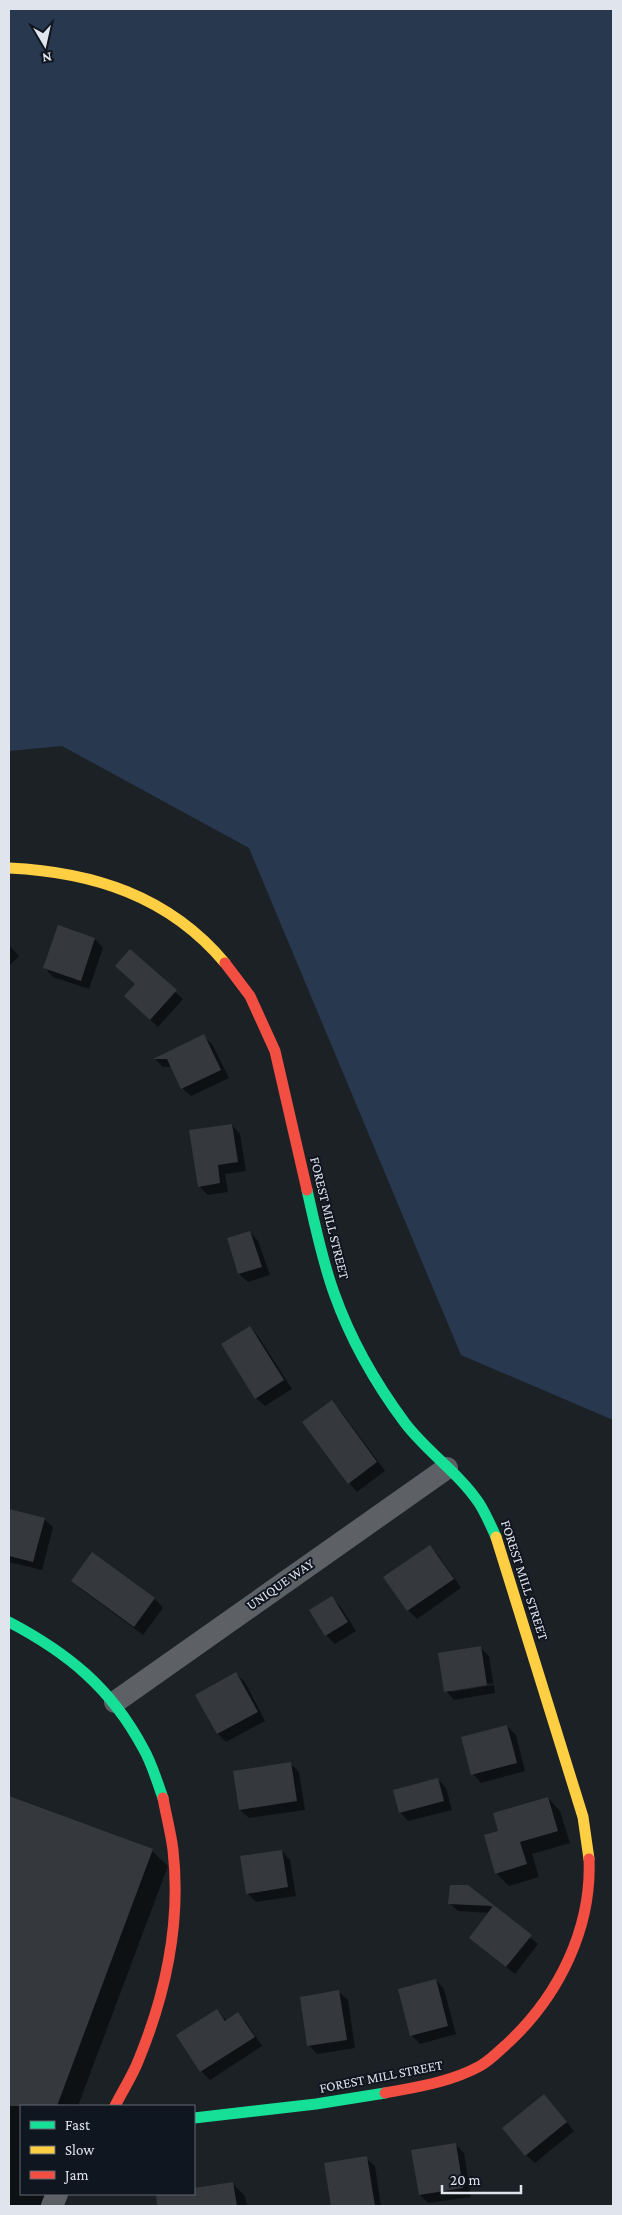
<svg xmlns="http://www.w3.org/2000/svg" width="622" height="2215" font-family="'Crimson Pro',serif">
	<style>
		.green { fill: #27384f }
		.shadow { fill: #0007; fill-rule: evenodd }
		.building { fill: #35393d }
		.lines { fill: none; stroke-linecap: round; stroke-linejoin: round }
		.street { stroke: #5d6065; stroke-width: 22 }
		.fast { stroke: #16e098; stroke-width: 11 }
		.slow { stroke: #ffcf43; stroke-width: 11 }
		.jam { stroke: #f24e42; stroke-width: 11 }
		.labels { text-anchor: middle; dominant-baseline: central; stroke-width: 4; stroke-linejoin: round; paint-order: stroke }
		.street-label { font-size: 14px; fill: #e0e5ed; stroke: #0f1620 }
	</style>
	<rect width="100%" height="100%" fill="#1c2126"/>
	<path class="green" d="M9,9h604v1411l-152,-65 -212,-507 -187,-102 -53,5z"/>
	<g class="shadow">
		<path d="M95,939l8,9 -14,41 -36,-12 -8,-9z"/>
		<path d="M9,945l10,11 -10,10z"/>
		<path d="M130,951l53,48 -25,28 -25,-23 3,-20z"/>
		<path d="M203,1036l9,8 17,34 -38,18 -9,-8 -10,-21h-9l-8,-8z"/>
		<path d="M232,1125l8,9 6,37 -21,3 3,18 -20,3 -9,-9z"/>
		<path d="M250,1232l8,9 12,34 -22,7 -9,-8z"/>
		<path d="M250,1327l8,9 34,53 -27,17 -9,-8z"/>
		<path d="M332,1402l8,8 45,61 -28,21 -8,-9z"/>
		<path d="M9,1510l35,9 9,8 -11,43 -33,-8z"/>
		<path d="M430,1547l8,8 23,33 -44,31 -9,-9z"/>
		<path d="M92,1554l63,45 8,9 -20,27 -62,-46 -8,-8z"/>
		<path d="M331,1598l9,8 16,25 -21,13 -9,-9 -15,-25z"/>
		<path d="M481,1648l8,8 6,37 -41,7 -8,-9zM493,1683l1,2 -43,7v-3z"/>
		<path d="M236,1674l9,8 20,39 -39,21 -8,-8z"/>
		<path d="M507,1726l9,9 9,36 -44,12 -8,-9z"/>
		<path d="M290,1763l9,9 6,38 -56,8 -9,-8z"/>
		<path d="M438,1779l8,9 6,22 -44,11 -8,-9z"/>
		<path d="M9,1797l143,54 16,15 -90,240h-57v88h24l-4,12h-32z"/>
		<path d="M548,1798l12,13 10,32 -38,11 7,23 -30,9 -13,-13 4,-41z"/>
		<path d="M282,1851l8,9 6,36 -40,6 -9,-9z"/>
		<path d="M467,1887l71,57 -23,30 -45,-36 20,-25 -32,-2 -8,-7z"/>
		<path d="M436,1980l8,9 12,45 -36,10 -9,-9z"/>
		<path d="M339,1992l9,8 7,48 -38,6 -8,-9z"/>
		<path d="M217,2010l10,11 11,-7 8,8 16,24 -52,34 -9,-9 -23,-35z"/>
		<path d="M552,2104l22,27 -39,32 -9,-8z"/>
		<path d="M455,2144l9,9 7,44 -43,6 -8,-8z"/>
		<path d="M366,2158l9,8 6,40h-49l-6,-42z"/>
		<path d="M233,2184l12,12 2,10h-69l-2,-12h18v-4z"/>
	</g>
	<g class="building">
		<path d="M58,925l37,13 -14,43 -38,-13z"/>
		<path d="M130,949l47,41 -27,30 -26,-24 11,-12 -20,-18z"/>
		<path d="M204,1034l17,36 -40,19 -14,-30h-14z"/>
		<path d="M232,1124l6,38 -20,3 2,18 -22,4 -9,-57z"/>
		<path d="M250,1231l12,36 -24,7 -11,-36z"/>
		<path d="M250,1326l34,54 -29,19 -34,-55z"/>
		<path d="M332,1400l45,62 -29,22 -46,-62z"/>
		<path d="M9,1509l36,9 -12,44 -24,-6z"/>
		<path d="M430,1545l24,34 -47,32 -24,-34z"/>
		<path d="M92,1552l63,46 -21,29 -63,-46z"/>
		<path d="M332,1596l16,26 -23,14 -16,-26z"/>
		<path d="M481,1646l6,39 -43,7 -6,-39z"/>
		<path d="M236,1672l22,40 -41,22 -22,-39z"/>
		<path d="M507,1725l10,38 -46,12 -10,-38z"/>
		<path d="M291,1762l6,39 -58,9 -6,-39z"/>
		<path d="M438,1778l6,23 -45,12 -6,-23z"/>
		<path d="M9,1796l144,53 -96,257h-48z"/>
		<path d="M548,1797l10,34 -38,11 7,22 -32,10 -11,-39 14,-4 -5,-18z"/>
		<path d="M282,1850l6,37 -42,7 -6,-38z"/>
		<path d="M450,1885h18l64,50 -26,32 -37,-29 24,-32 -45,-2z"/>
		<path d="M436,1979l12,47 -38,10 -12,-47z"/>
		<path d="M339,1990l8,50 -40,6 -7,-49z"/>
		<path d="M217,2009l8,12 13,-9 17,25 -55,35 -24,-37z"/>
		<path d="M544,2094l23,28 -42,34 -23,-28z"/>
		<path d="M456,2143l7,45 -44,7 -8,-45z"/>
		<path d="M367,2156l8,50h-44l-7,-43z"/>
		<path d="M233,2182l4,24h-80l-1,-12h38v-6z"/>
	</g>
	<g class="lines">
		<g class="street">
			<path d="M115,1702l332,-234"/>
			<path d="M52,2206l5,-12"/>
		</g>
		<g class="fast">
			<path d="M307,1190c8,35 15,70 27,103 16,45 42,91 71,130 22,29 54,50 74,80 7,11 12,23 17,34"/>
			<path d="M9,1622c59,31 102,66 134,126 9,15 14,34 20,50"/>
			<path d="M194,2118l122,-14 69,-11"/>
		</g>
		<g class="slow">
			<path d="M9,868c84,4 160,28 216,95"/>
			<path d="M496,1537l87,280 6,42"/>
		</g>
		<g class="jam">
			<path d="M225,963l25,33 25,55 32,139"/>
			<path d="M385,2093c32,-6 66,-11 95,-27 11,-6 20,-16 29,-24 50,-47 83,-114 80,-183"/>
			<path d="M115,2106c8,-16 18,-31 24,-47 27,-66 42,-138 34,-209 -2,-17 -7,-35 -10,-52"/>
		</g>
	</g>
	<g class="labels">
		<g class="street-label">
			<text transform="translate(330 1218) rotate(76)">FOREST MILL STREET</text>
			<text transform="translate(525 1580) rotate(72)">FOREST MILL STREET</text>
			<text transform="translate(280 1584) rotate(-35)">UNIQUE WAY</text>
			<text transform="translate(381 2076) rotate(-11)">FOREST MILL STREET</text>
		</g>
	</g>
	<rect width="622" height="2215" fill="none" stroke="#e0e5ed" stroke-width="20"/>
	<rect x="20" y="2105" width="175" height="90" fill="#0f1620" stroke="#636972"/>
	<rect x="30" y="2121" width="25" height="8" fill="#16e098" stroke="#636972"/>
	<text x="65" y="2130" font-size="15" fill="#e0e5ed">Fast</text>
	<rect x="30" y="2146" width="25" height="8" fill="#ffcf43" stroke="#636972"/>
	<text x="65" y="2155" font-size="15" fill="#e0e5ed">Slow</text>
	<rect x="30" y="2171" width="25" height="8" fill="#f24e42" stroke="#636972"/>
	<text x="65" y="2180" font-size="15" fill="#e0e5ed">Jam</text>
	<g transform="translate(45 45) rotate(171)" stroke="#0f1620" stroke-width="4" paint-order="stroke">
	<path d="M0-4L9 19L0 12L-9 19Z" fill="#e0e5ed"/>
	<text y="-8" font-size="14" font-weight="bold" text-anchor="middle" fill="#e0e5ed">N</text>
	</g>
	<path d="M442 2185v8h79v-8" fill="none" stroke="#e0e5ed" stroke-width="2.5"/>
	<text x="450" y="2185" font-size="15" fill="#e0e5ed" stroke="#0f1620" stroke-width="4" paint-order="stroke">20 m</text>
</svg>
